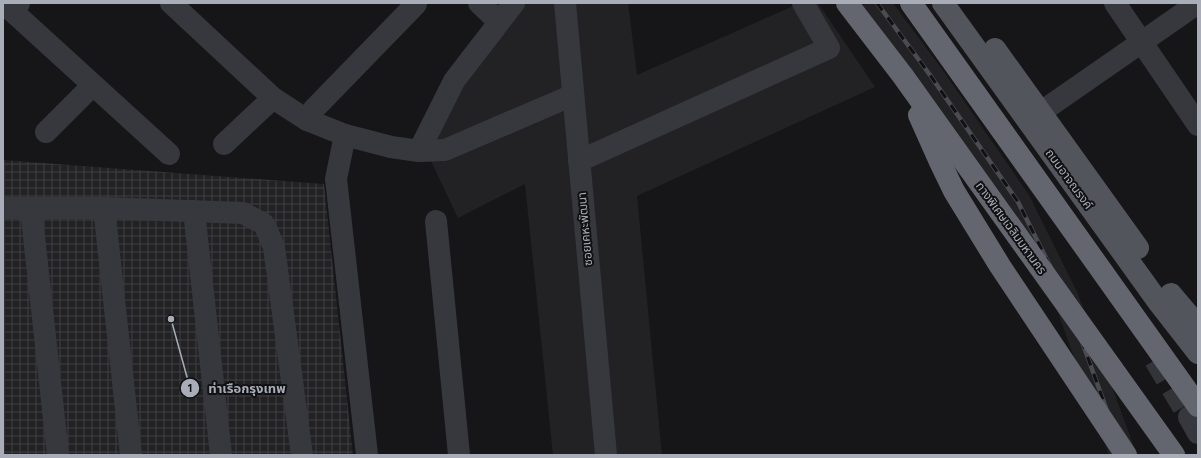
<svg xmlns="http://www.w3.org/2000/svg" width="1201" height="458" font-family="Figtree,'Noto Sans Thai',sans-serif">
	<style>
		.built { fill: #222225 }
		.industrial { fill: url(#industrial-grid) }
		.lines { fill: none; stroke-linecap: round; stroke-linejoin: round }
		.minor-tunnel { stroke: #333438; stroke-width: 22; stroke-dasharray: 22 11; stroke-linecap: butt }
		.minor { stroke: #37383d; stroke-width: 22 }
		.major { stroke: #53555c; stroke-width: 22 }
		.highway { stroke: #63666e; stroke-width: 22 }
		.rail-casing { stroke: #4a4c52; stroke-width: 4.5 }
		.rail { stroke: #111113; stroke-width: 3; stroke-dasharray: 9; stroke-linecap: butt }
		.highway-bridge { stroke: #63666e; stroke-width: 22 }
		.labels { text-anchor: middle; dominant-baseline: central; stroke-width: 4; stroke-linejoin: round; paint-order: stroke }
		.street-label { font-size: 12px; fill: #a8adb8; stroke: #111113 }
		.leader { fill: none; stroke: #a8adb8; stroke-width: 1.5 }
		.callout-dot { fill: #a8adb8; stroke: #111113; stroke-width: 1.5 }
		.mark-label { font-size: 12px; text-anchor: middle; font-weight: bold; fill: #111 }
		.callout-label { font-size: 13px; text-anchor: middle; font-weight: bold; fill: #a8adb8; stroke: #111113; stroke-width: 4; stroke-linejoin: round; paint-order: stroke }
	</style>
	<defs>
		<pattern id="industrial-grid" width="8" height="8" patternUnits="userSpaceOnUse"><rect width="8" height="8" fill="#222225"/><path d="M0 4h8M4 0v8" fill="none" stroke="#3f3f43"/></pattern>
	</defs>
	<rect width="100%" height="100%" fill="#161618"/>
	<g class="built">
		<path d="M488,3h140l9,72 163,-72h18l57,84 -238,109 25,259h-109l-28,-271 -67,34 -40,-84 80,-122z"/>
		<path d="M861,3h32l49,66 87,126 49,99 59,161h-28l-53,-148 -146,-238z"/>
	</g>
	<path class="industrial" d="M3,160l321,24 29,271h-350z"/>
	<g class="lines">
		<path class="minor-tunnel" d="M1155,360l34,57"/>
		<g class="minor">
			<path d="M19,3l-8,7 158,144"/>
			<path d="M171,3l102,95 34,22 38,15 46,12 28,4 35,-70 60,-78"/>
			<path d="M479,3l20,19"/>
			<path d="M565,3l41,452"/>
			<path d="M1115,3l83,122"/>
			<path d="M1041,112l157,-109"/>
			<path d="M307,120l7,-11 102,-105"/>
			<path d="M46,132l47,-47"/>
			<path d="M345,135l-9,44 31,276"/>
			<path d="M224,144l49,-46"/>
			<path d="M419,151l26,-1 128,-55"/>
			<path d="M579,161l250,-113 -26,-45"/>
			<path d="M3,208h101l139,5 21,11 10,23 28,208"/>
			<path d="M104,208l27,247"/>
			<path d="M31,209l27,246"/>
			<path d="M194,211l27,244"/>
			<path d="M436,221l23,234"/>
			<path d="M1189,417l9,16"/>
		</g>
		<g class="major">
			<path d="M943,3l216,300 39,50"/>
			<path d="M995,49l143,199"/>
			<path d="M1171,294l27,32"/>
		</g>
		<path class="highway" d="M911,3l287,403"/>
		<defs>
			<path id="rail" d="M877,3l53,72 88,127 49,98 56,155"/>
		</defs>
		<use href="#rail" class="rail-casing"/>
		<use href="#rail" class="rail"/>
		<g class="highway-bridge">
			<path d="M847,3l56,73 271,379"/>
			<path d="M919,115l21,47 14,29 46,75 126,189"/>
		</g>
	</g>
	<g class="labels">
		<g class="street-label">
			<text transform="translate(1069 179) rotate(54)">ถนนอาจณรงค์</text>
			<text transform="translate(1011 228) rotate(54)">ทางพิเศษเฉลิมมหานคร</text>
			<text transform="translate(585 229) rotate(-95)">ซอยเคหะพัฒนา</text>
		</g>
	</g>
	<path class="leader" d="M171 319L190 388"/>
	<g class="callout-dot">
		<circle cx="171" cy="319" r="4"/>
		<circle cx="190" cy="388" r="10"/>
	</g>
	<g class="mark-label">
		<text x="190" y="392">1</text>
	</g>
	<g class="callout-label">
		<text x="247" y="393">ท่าเรือกรุงเทพ</text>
	</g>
	<rect width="1201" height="458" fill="none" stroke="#a8adb8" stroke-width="8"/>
</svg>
